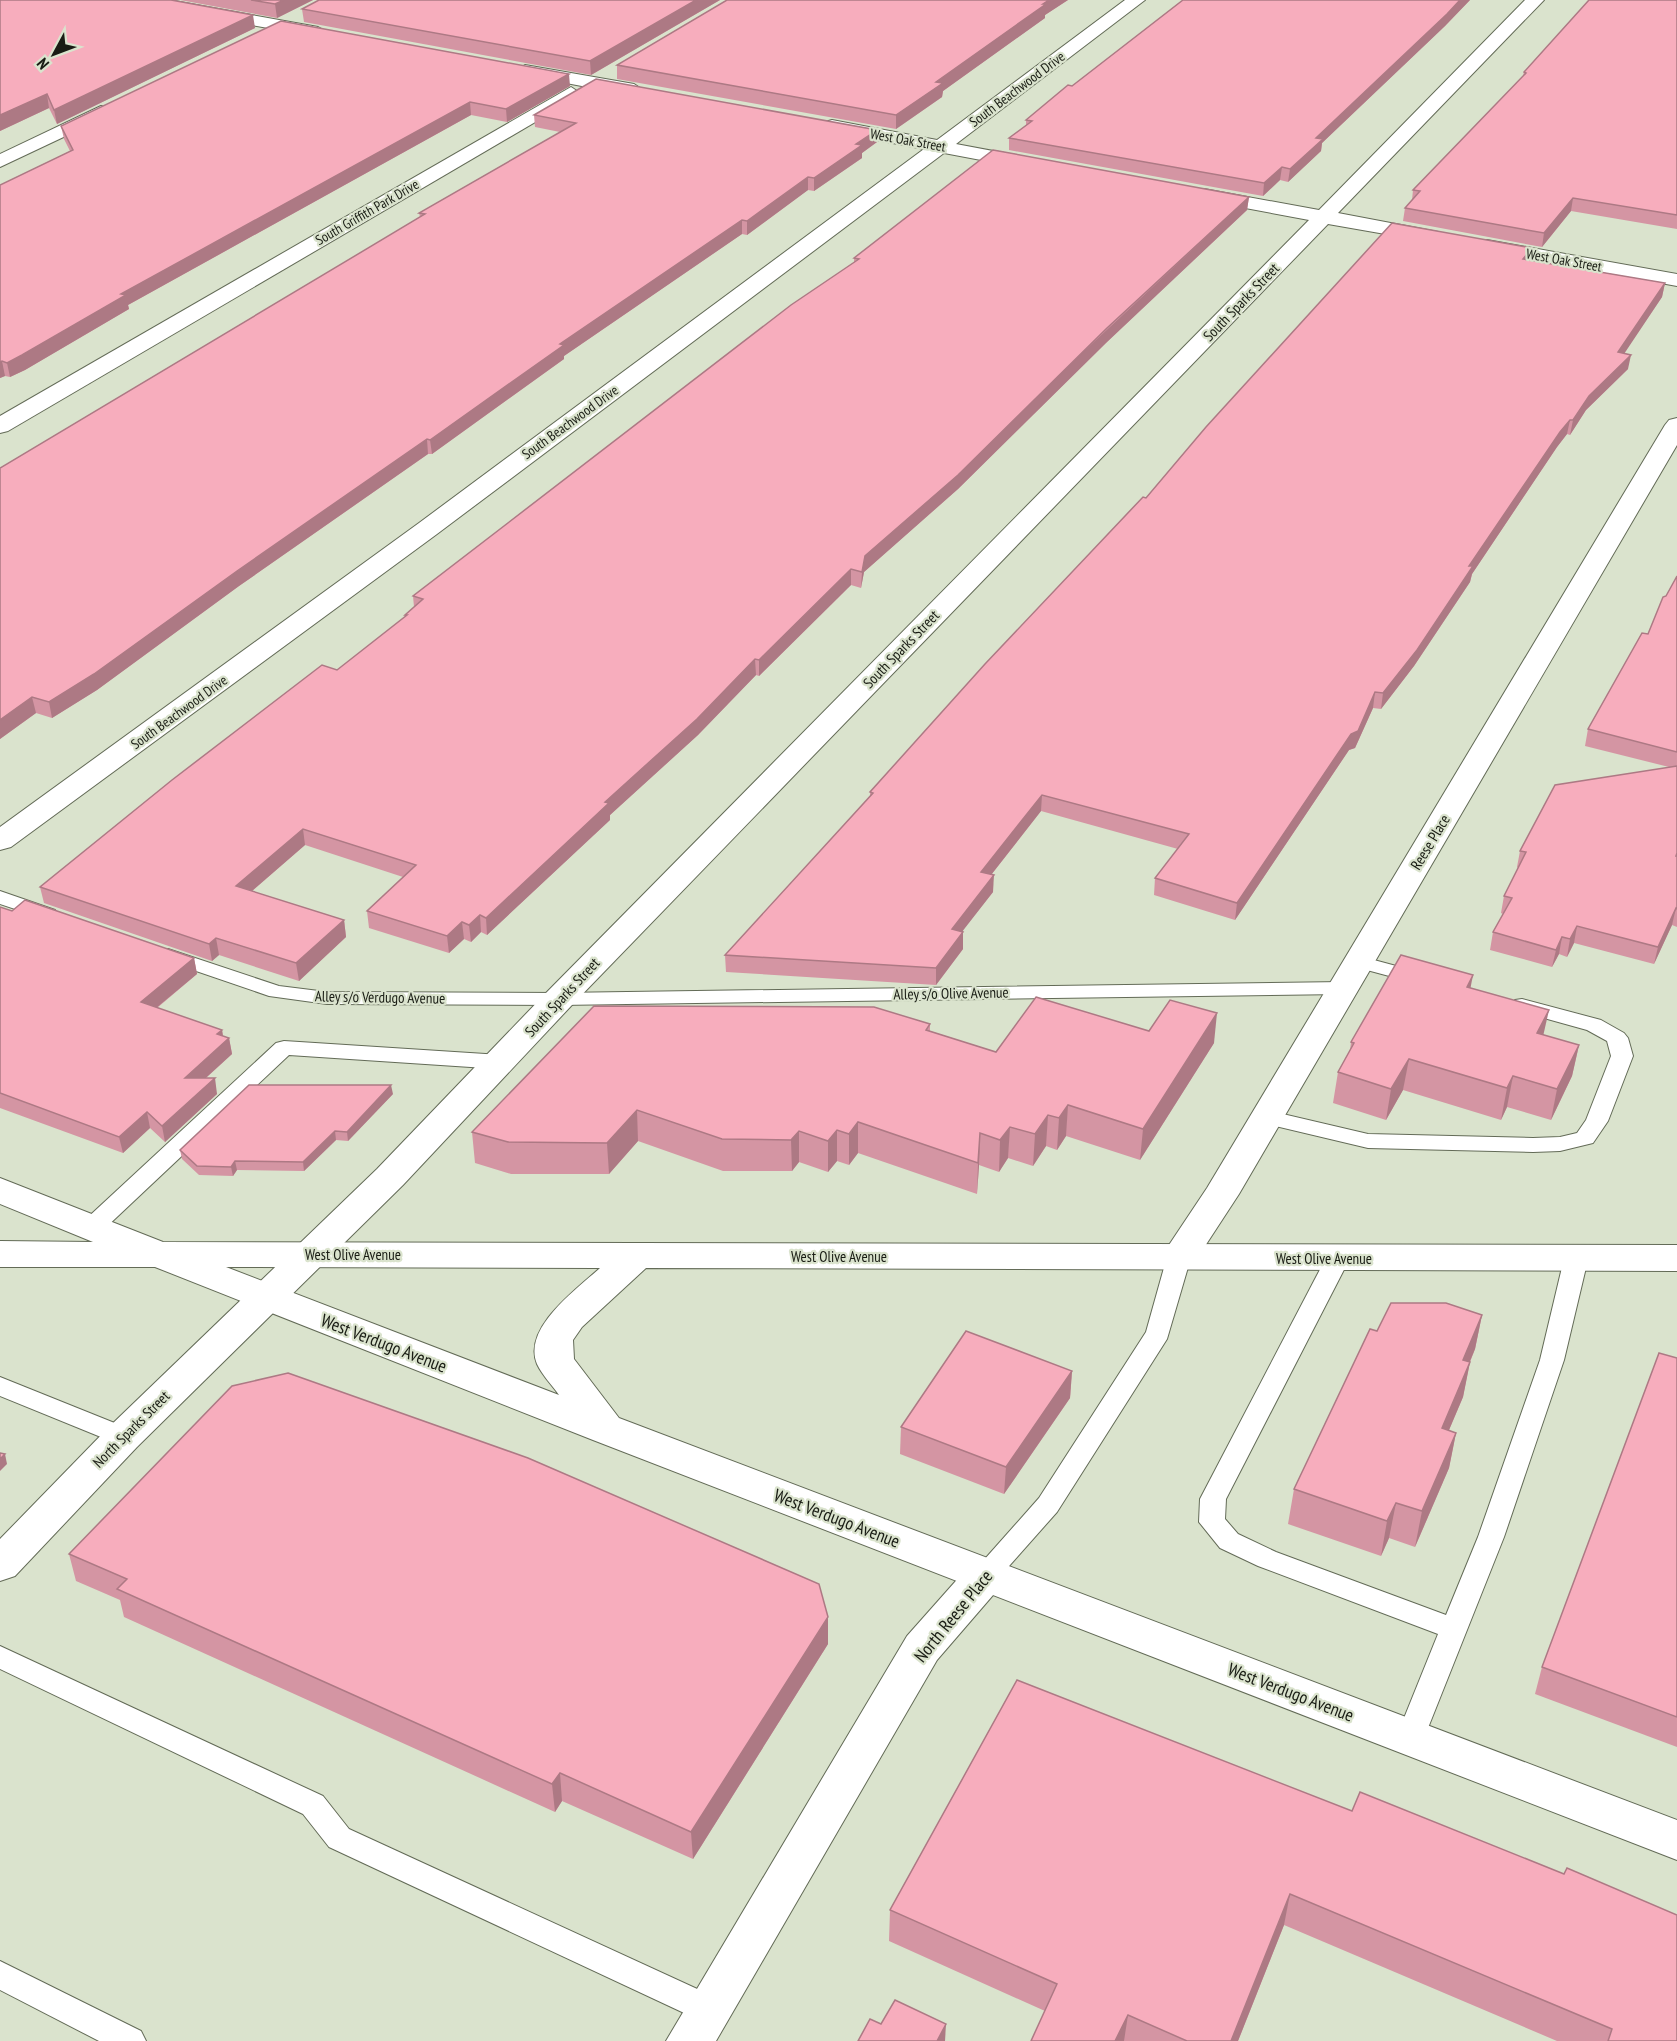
<svg xmlns="http://www.w3.org/2000/svg" width="1677" height="2041" font-family="'PT Sans Narrow',sans-serif">
	<style>
		.lines { fill: none; stroke-linecap: round; stroke-linejoin: round }
		.lane-casing { stroke: #636b57; stroke-width: 2 }
		.street-casing { stroke: #636b57; stroke-width: 2 }
		.secondary-casing { stroke: #636b57; stroke-width: 2 }
		.lane { fill: #fff; fill-rule: evenodd }
		.street { fill: #fff; fill-rule: evenodd }
		.secondary { fill: #fff; fill-rule: evenodd }
		.wall { fill: #d495a3 }
		.shaded-wall { fill: #ad7984 }
		.building { fill: #f7adbd; stroke: #ad7984; stroke-width: 1.5 }
		.labels { text-anchor: middle; dominant-baseline: central; stroke-width: 4.5; stroke-linejoin: round; paint-order: stroke }
		.far-street-label { font-size: 14px; fill: #191c14; stroke: #dae3cd }
		.street-label { font-size: 15px; fill: #191c14; stroke: #dae3cd }
		.near-street-label { font-size: 18px; fill: #191c14; stroke: #dae3cd }
	</style>
	<rect width="100%" height="100%" fill="#dae3cd"/>
	<g class="lines">
		<defs>
			<g id="lane">
				<path d="M0,891l55,19 3,4 -3,4 -7,2 -48,-16z"/>
				<path d="M168,949l111,37 48,6 232,1 784,-11 7,2 3,4 -3,4 -7,2 -784,11 -232,-1 -58,-8 -108,-37 -3,-4 3,-4z"/>
				<path d="M1359,956l67,18 3,4 -3,4 -7,2 -67,-18 -3,-4 3,-4z"/>
				<path d="M1522,999l79,21 23,13 4,5 5,18 -25,65 -15,22 -33,8 -27,1 -165,-4 -110,-26 -3,-5 3,-5 8,-2 102,24 165,4 27,-1 17,-4 9,-13 25,-64 -4,-15 -20,-11 -72,-20 -3,-5 3,-5z"/>
				<path d="M284,1041l217,14 8,2 3,5 -3,5 -8,2 -212,-14 -188,177 -8,2 -8,-2 -4,-6 4,-6 191,-177z"/>
				<path d="M1179,1249l8,2 4,6 -24,82 -110,173 -63,71 -9,3 -9,-3 -4,-7 4,-7 63,-71 107,-166 21,-75 4,-6z"/>
				<path d="M1338,1250l8,2 4,6 -124,241 -1,20 13,15 38,18 170,63 32,-78 62,-177 24,-101 4,-6 8,-2 8,2 4,6 -24,101 -60,177 -80,201 -4,8 -10,4 -10,-4 -4,-8 42,-104 -180,-68 -38,-18 -21,-26 1,-23 126,-241 4,-6z"/>
				<path d="M0,1377l132,53 4,7 -4,7 -9,2 -123,-50z"/>
				<path d="M0,1646l323,150 26,33 370,170 4,10 -4,10 -11,4 -11,-4 -368,-172 -26,-33 -303,-145z"/>
				<path d="M0,1961l141,70 5,10h-47l-99,-51z"/>
			</g>
			<g id="street">
				<path d="M131,0h38l149,27 9,5 -9,5 -178,-32z"/>
				<path d="M1125,0h20l-189,144 80,15 3,4 -3,4 -7,2 -85,-16 -507,381 -426,313 -11,3v-23l419,-304 505,-374 -99,-19 -2,-4 2,-4 7,-2 105,20z"/>
				<path d="M1525,0h19l-206,213 100,19 3,4 -3,4 -7,2 -103,-18 -757,782 -168,179 -266,262 -122,129 -15,5v-42l109,-112 268,-258 170,-177 762,-772 -112,-21 -3,-4 3,-4 7,-2 115,21z"/>
				<path d="M525,65l109,19 9,6 -9,6 -115,-22 -3,-4z"/>
				<path d="M571,87l9,6 -2,4 -570,334 -8,2v-17z"/>
				<path d="M101,106l7,2 2,4 -2,4 -108,51v-13z"/>
				<path d="M1487,240l190,34v12l-197,-36 -3,-4 3,-4z"/>
				<path d="M1677,418v27l-438,749 -47,72 -13,4 -13,-4 -5,-9 46,-69 458,-763 4,-5z"/>
				<path d="M985,1560l15,5 6,11 -6,11 -63,73 -221,381h-50l241,-405 63,-71z"/>
			</g>
			<path id="secondary" d="M0,1178l163,64 1514,3v26l-1031,-3 -64,59 -9,13 1,19 45,59 1058,402v40l-1084,-420 -438,-173h-155v-26l93,1 -93,-38zM226,1267l374,1c-23,21 -78,60 -63,96 5,11 15,21 22,31z"/>
		</defs>
		<use href="#lane" class="lane-casing"/>
		<use href="#street" class="street-casing"/>
		<use href="#secondary" class="secondary-casing"/>
		<use href="#lane" class="lane"/>
		<use href="#street" class="street"/>
		<use href="#secondary" class="secondary"/>
	</g>
	<g class="wall">
		<path d="M0,0l255,28 -198,96 -8,-16 -49,23z"/>
		<path d="M180,0h133l-36,18z"/>
		<path d="M720,0l-129,75 -287,-53 -2,-13z"/>
		<path d="M727,0h341l-23,15v3l-102,73 -1,6 -46,32 -279,-50v-14z"/>
		<path d="M1183,0h287l-25,26 -123,117 -1,8 -33,31 -8,-2 -17,16 -254,-46v-12l17,-13v-5l46,-34z"/>
		<path d="M1677,0v229l-106,-18 -29,36 -139,-26 2,-13 7,-8 1,-10 110,-114 1,-4z"/>
		<path d="M570,86l-63,36 -36,-7 -343,190 1,4 -104,61 -15,7 -5,-1 -5,2v-193l70,-34 -6,-12 -3,-13z"/>
		<path d="M534,115l343,27 -15,11v5l-48,33 -6,-1 -61,45 -5,-1 -178,122v3l-132,95h-4l-189,132 -142,104 -45,28 -16,-5 -36,26v-271l420,-251 -1,-4 141,-81 -25,-5z"/>
		<path d="M1249,197l-2,13 -140,132 -149,147 -94,83 -3,16 -10,-3 -92,91 -3,-1 -58,60 -88,80v5l-123,115 -6,-3 -10,10 -7,-3 -15,14 -80,-25 -2,-17 36,-34 -98,-32 -53,46 92,29 2,17 -47,44 -80,-26 -7,6 -168,-58 -4,-16 297,-217 68,-53v-2l9,-8 -1,-11 441,-334v-4z"/>
		<path d="M1530,260l135,23 -3,14 -38,56 4,16 -42,41 -16,25 -3,-1 -10,13 -85,127 -2,8 -56,84 -33,43 -8,-1 -18,40 -6,2 -114,170 -81,-25 1,-17 23,-29 -137,-38 -50,64 2,17 -31,39 1,1v17l-27,36 -210,-13 -1,-17 145,-158v-5l276,-294z"/>
		<path d="M1677,576v351l-5,-2 -18,39 -80,-21 -7,14 -8,-3 -7,13 -62,-17 3,-18 10,-18 -2,-1 3,-17 14,-28 -1,-1 3,-16 149,-84 -84,-21 3,-17 60,-95 18,-38z"/>
		<path d="M0,907l12,4 182,47 3,16 -40,34 65,22 1,6 6,2 3,16 -26,24 11,16 -52,48 -15,-14 -27,25 -123,-45z"/>
		<path d="M1471,988l73,47 35,10 -7,31 -21,44 -44,-13 -6,13 -98,-30 -17,30 -53,-17 5,-31 12,-21 1,-9z"/>
		<path d="M930,1024v7l66,21 153,-21 65,12 -74,117 -74,-24 -9,14 -11,-4 -13,20 -25,-8 -9,14 -20,-7 -2,29 -119,-41 -9,12 -12,-4 -9,11 -29,-10 -7,9h-69l-85,-30 -29,33h-98l-36,-11 -3,-31z"/>
		<path d="M393,1094l-45,47 -12,-1 -32,31 -67,-1 -4,6 -34,-1 -17,-16 -2,-9z"/>
		<path d="M1482,1315l-7,34 -5,13 -7,35 -14,33 7,3 -7,35 -34,79 -26,-9 -8,18 -93,-32 6,-35 83,-158z"/>
		<path d="M1677,1358v389l-142,-53 7,-27z"/>
		<path d="M1072,1371l-2,27 -66,96 -104,-40 1,-27z"/>
		<path d="M69,1554l759,90 -135,215 -131,-58 -7,11 -431,-195 -4,-17 -44,-19z"/>
		<path d="M1017,1680l660,361h-120l-273,-116 -46,116h-207l14,-30 -156,-70 1,-31z"/>
	</g>
	<g class="shaded-wall">
		<path d="M284,0h29l-36,18 -2,-14z"/>
		<path d="M696,0h24l-129,75 -1,-14z"/>
		<path d="M1049,0h19l-23,15v3l-102,73 -1,6 -46,32v-14l40,-33z"/>
		<path d="M1460,0h10l-25,26 -123,117 -1,8 -33,31 2,-13 26,-31z"/>
		<path d="M253,15l2,13 -198,96 -3,-14z"/>
		<path d="M569,74l1,12 -63,36 -1,-13z"/>
		<path d="M47,94l2,14 -49,23v-16z"/>
		<path d="M470,102l1,13 -343,190 1,4 -104,61 -15,7 -3,-14 114,-69z"/>
		<path d="M877,130v12l-15,11v5l-48,33v-13l42,-34z"/>
		<path d="M1282,167l-2,13 -17,16 1,-13z"/>
		<path d="M808,177v13l-61,45v-14z"/>
		<path d="M1249,197l-2,13 -140,132 -149,147 -94,83 -3,16 1,-16 3,-16z"/>
		<path d="M1573,198l-2,13 -29,36 2,-14z"/>
		<path d="M742,220v14l-178,122v3l-132,95 -2,-14 130,-96z"/>
		<path d="M1532,248l-2,14 -7,-3z"/>
		<path d="M1665,283l-3,14 -46,69 2,-14z"/>
		<path d="M1631,355l-3,14 -42,41 -16,25 3,-15 16,-24z"/>
		<path d="M2,361l3,15 -5,2v-16z"/>
		<path d="M1570,420l-3,14 -10,13 -85,127 -2,8 -56,84 -33,43 2,-16 177,-261z"/>
		<path d="M427,439l1,15 -189,132 -142,104 -45,28 -3,-16z"/>
		<path d="M851,569v16l-92,91v-16z"/>
		<path d="M755,659l1,16 -58,60 -88,80v5l-123,115 -1,-17 119,-116z"/>
		<path d="M1375,692l-2,16 -18,40 -6,2 -114,170 2,-17z"/>
		<path d="M32,697l4,16 -36,26v-19z"/>
		<path d="M1042,795l-1,16 -61,78 1,-17z"/>
		<path d="M303,829l2,16 -67,58 -2,-17z"/>
		<path d="M994,875l-1,17 -42,54 1,-17z"/>
		<path d="M1676,908l-4,17 -18,39 4,-17z"/>
		<path d="M480,915l1,17 -10,10 -2,-17z"/>
		<path d="M344,920l2,17 -47,44 -3,-18z"/>
		<path d="M462,922l2,17 -15,14 -2,-17z"/>
		<path d="M1577,926l-3,17 -7,14 3,-18z"/>
		<path d="M963,932v17l-27,36v-17z"/>
		<path d="M1562,937l-3,17 -7,13 4,-17z"/>
		<path d="M216,938l3,17 -7,6 -3,-17z"/>
		<path d="M194,958l3,16 -53,44 -3,-16z"/>
		<path d="M1473,975l-6,31v-19z"/>
		<path d="M1549,1010l-7,31 -5,-8z"/>
		<path d="M1217,1013l-3,30 -74,117 3,-31z"/>
		<path d="M222,1030l2,13 5,-5 3,16 -44,40 -3,-16 32,-44z"/>
		<path d="M1579,1045l-7,31 -21,44 6,-31z"/>
		<path d="M1409,1059l-6,31 -17,30 5,-31z"/>
		<path d="M1513,1076l-6,31 -6,13 6,-32z"/>
		<path d="M215,1078l2,16 -52,48 -3,-16z"/>
		<path d="M391,1085l2,9 -45,47 -1,-9z"/>
		<path d="M1068,1105l-2,31 -9,14 2,-32z"/>
		<path d="M637,1110l1,31 -29,33 -2,-31z"/>
		<path d="M147,1112l3,16 -27,25 -4,-16z"/>
		<path d="M1048,1115l-2,31 -13,20 2,-32z"/>
		<path d="M858,1122v31l-9,12v-31z"/>
		<path d="M1010,1127l-2,31 -9,14 1,-32z"/>
		<path d="M837,1130v31l-9,11v-31z"/>
		<path d="M335,1131l1,9 -32,31 -1,-9z"/>
		<path d="M799,1131v31l-7,9 -1,-31z"/>
		<path d="M980,1133l-1,32 -2,29 1,-31z"/>
		<path d="M235,1161l2,9 -4,6 -2,-9z"/>
		<path d="M1482,1315l-7,34 -19,46 7,-35z"/>
		<path d="M1470,1362l-7,35 -28,66 7,-35z"/>
		<path d="M1072,1371l-2,27 -66,96 2,-27z"/>
		<path d="M1456,1433l-7,35 -34,79 7,-36z"/>
		<path d="M5,1454l2,10 -7,7v-12z"/>
		<path d="M1396,1503l-7,35 -8,18 6,-35z"/>
		<path d="M828,1617v27l-135,215 -2,-27z"/>
		<path d="M560,1773l2,28 -7,11 -3,-28z"/>
		<path d="M1290,1894l-6,31 -46,116h-7z"/>
		<path d="M1128,2015l-4,26h-9z"/>
		<path d="M946,2024l-1,17h-8z"/>
	</g>
	<g class="building">
		<path d="M0,0h171l82,15 -199,95 -7,-16 -47,21z"/>
		<path d="M251,0h33l-9,4z"/>
		<path d="M319,0h377l-106,61 -288,-52z"/>
		<path d="M727,0h322l-6,4h3l-110,78 7,1 -47,32 -279,-50z"/>
		<path d="M1183,0h277l-13,14 -131,124 7,1 -33,30 -8,-2 -18,16 -255,-45 23,-17 -6,-1 42,-35 4,1z"/>
		<path d="M1589,0h88v215l-104,-17 -29,35 -139,-25 15,-17 -7,-1 113,-117 -2,-1z"/>
		<path d="M281,21l288,53 -63,35 -36,-7 -349,192 5,1 -104,60 -15,8 -5,-2 -2,1v-177l73,-35 -12,-24z"/>
		<path d="M596,79l281,51 -21,14 6,1 -48,33 -6,-1 -61,44 -5,-1 -182,124 4,1 -134,95 -3,-1 -190,132 -143,103 -45,28 -17,-5 -32,23v-252l425,-254 -6,-1 157,-90 -42,-8z"/>
		<path d="M993,150l256,47 -142,131 -149,147 -93,81 -3,16 -11,-3 -92,91 -4,-1 -58,60 -92,83 4,1 -123,115 -6,-3 -11,10 -7,-3 -15,14 -80,-25 49,-46 -113,-36 -67,57 108,34 -48,43 -80,-25 -7,6 -169,-57 132,-107 150,-115 15,5 70,-55h-2l18,-16 -10,-3 378,-291 68,-46 -5,-1z"/>
		<path d="M1392,223l140,25 -9,11 142,24 -47,69 13,3 -42,41 -16,24h-3l-10,12 -91,134h4l-56,84 -34,43 -8,-1 -17,39 -7,3 -114,169 -82,-25 34,-44 -147,-39 -61,77 13,3 -42,54 11,3 -27,36 -211,-13 148,-162 -3,-1 115,-128 158,-167 3,1 60,-71z"/>
		<path d="M1677,576v176l-89,-23 54,-96 6,1 15,-37 3,-1z"/>
		<path d="M1677,766v87l-1,3h1v53l-1,-1 -18,39 -81,-21 -7,13 -8,-2 -6,13 -63,-18 19,-34 -8,-2 22,-44 -6,-1 35,-66z"/>
		<path d="M25,900l169,58 -53,44 81,28 -5,4 12,4 -44,40h30l-53,48 -15,-14 -28,25 -119,-44v-186l12,4z"/>
		<path d="M1401,955l72,20 -6,12 82,23 -12,23 42,12 -22,44 -44,-13 -6,12 -98,-29 -18,30 -53,-17 16,-29 -3,-1z"/>
		<path d="M1036,997l113,34 21,-31 47,13 -74,116 -75,-24 -9,13 -11,-3 -13,19 -25,-7 -10,13 -20,-7 -2,30 -120,-41 -9,12 -12,-4 -9,11 -29,-10 -8,9 -69,-1 -85,-29 -30,33 -99,-1 -36,-10 122,-126 280,1 56,17 -4,6 70,22z"/>
		<path d="M249,1085h142l-44,47 -12,-1 -32,31 -68,-1 -4,6 -34,-1 -17,-16z"/>
		<path d="M1391,1303h55l36,12 -19,45 7,2 -28,66 14,5 -34,78 -26,-8 -9,18 -93,-32 76,-160 7,2z"/>
		<path d="M966,1331l106,40 -66,96 -105,-40z"/>
		<path d="M1659,1353l18,5v359l-135,-50z"/>
		<path d="M288,1373l240,85 291,126 9,33 -137,215 -131,-59 -8,11 -435,-195 10,-10 -58,-25 163,-168z"/>
		<path d="M0,1453l5,1 -5,5z"/>
		<path d="M1017,1680l335,131 8,-19 204,82 3,-6 110,47v126h-69l4,-12 -322,-135 -59,147h-44l-59,-26 -13,26h-84l26,-57 -167,-74z"/>
		<path d="M895,2000l51,24 -9,17h-79l12,-22 11,5z"/>
	</g>
	<g class="labels">
		<g class="far-street-label">
			<text transform="translate(1017 89) rotate(-37)">South Beachwood Drive</text>
			<text transform="translate(908 140) rotate(10)">West Oak Street</text>
			<text transform="translate(367 212) rotate(-30)">South Griffith Park Drive</text>
			<text transform="translate(1564 260) rotate(10)">West Oak Street</text>
			<text transform="translate(570 422) rotate(-36)">South Beachwood Drive</text>
			<text transform="translate(179 712) rotate(-36)">South Beachwood Drive</text>
		</g>
		<g class="street-label">
			<text transform="translate(1241 302) rotate(-46)">South Sparks Street</text>
			<text transform="translate(901 649) rotate(-46)">South Sparks Street</text>
			<text transform="translate(1430 842) rotate(-59)">Reese Place</text>
			<text transform="translate(951 993) rotate(-1)">Alley s/o Olive Avenue</text>
			<text transform="translate(380 997) rotate(1)">Alley s/o Verdugo Avenue</text>
			<text transform="translate(562 997) rotate(-47)">South Sparks Street</text>
			<text x="353" y="1254">West Olive Avenue</text>
			<text x="839" y="1256">West Olive Avenue</text>
			<text x="1324" y="1258">West Olive Avenue</text>
			<text transform="translate(131 1429) rotate(-45)">North Sparks Street</text>
		</g>
		<g class="near-street-label">
			<text transform="translate(384 1343) rotate(21)">West Verdugo Avenue</text>
			<text transform="translate(837 1518) rotate(21)">West Verdugo Avenue</text>
			<text transform="translate(953 1616) rotate(-51)">North Reese Place</text>
			<text transform="translate(1291 1692) rotate(21)">West Verdugo Avenue</text>
		</g>
	</g>
	<g transform="translate(54 54) rotate(229)" stroke="#dae3cd" stroke-width="4.5" paint-order="stroke">
	<path d="M0-4.5L10 22L0 15L-10 22Z" fill="#191c14"/>
	<text y="-9" font-size="16" font-weight="bold" text-anchor="middle" fill="#191c14">N</text>
	</g>
</svg>
